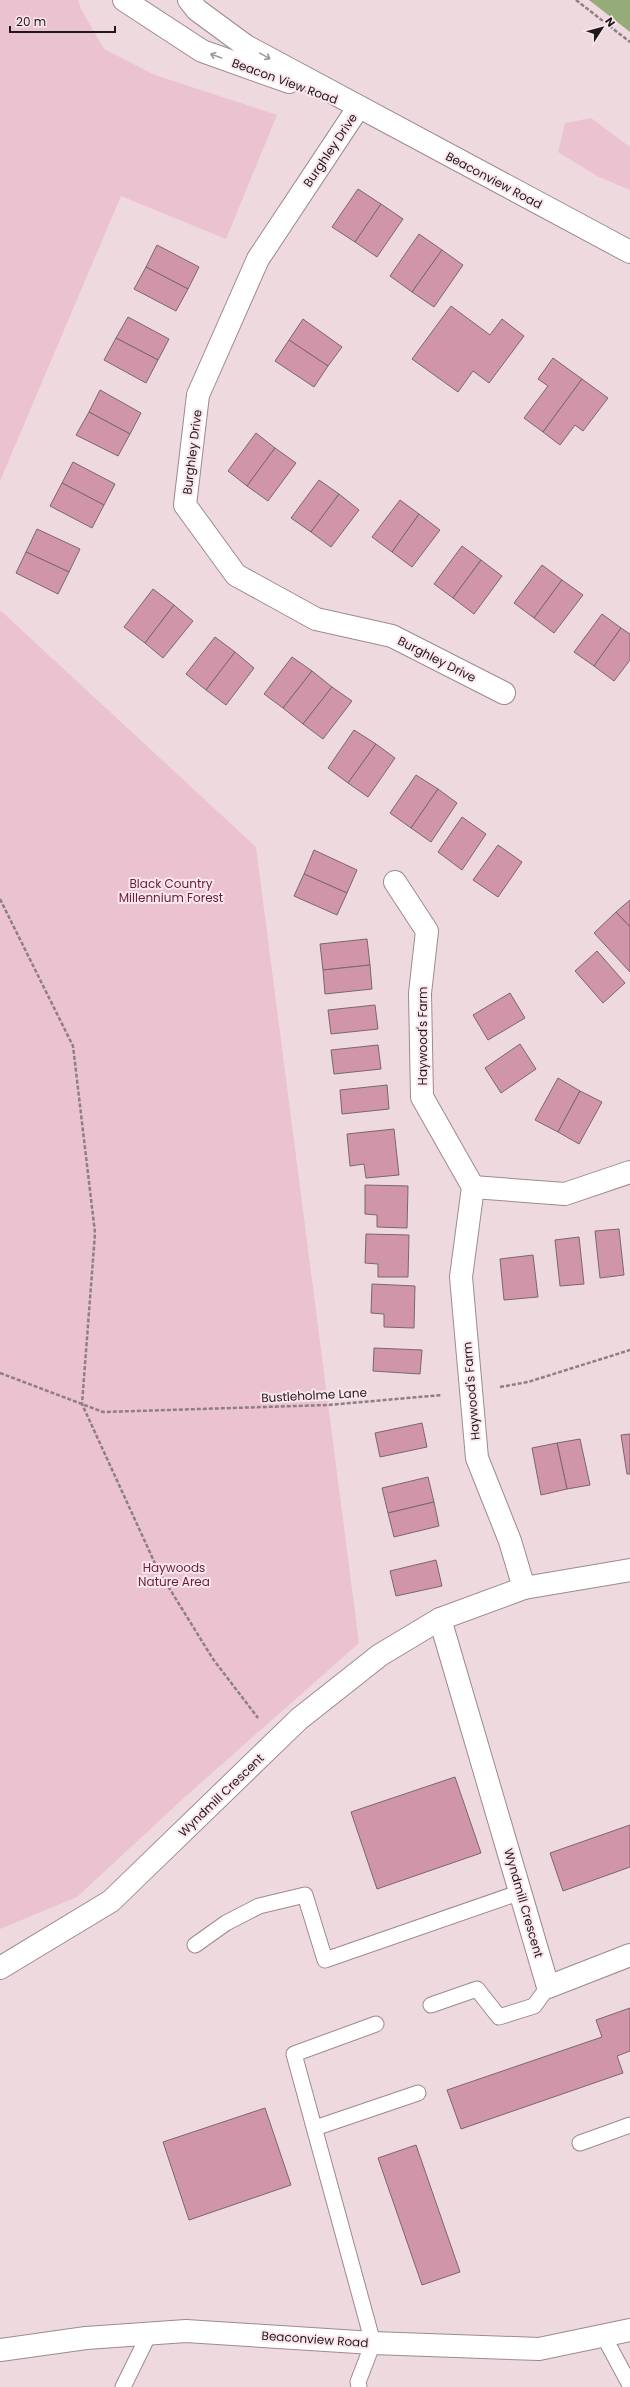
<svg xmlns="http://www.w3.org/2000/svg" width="630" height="2387" font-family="Poppins,sans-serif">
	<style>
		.green { fill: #ebc3d0 }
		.water { fill: #95ac78 }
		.building { fill: #d195a9; stroke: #79676d }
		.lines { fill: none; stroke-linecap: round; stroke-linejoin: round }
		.lane-casing { stroke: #9d8a8f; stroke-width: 17 }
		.street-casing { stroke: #9d8a8f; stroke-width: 24 }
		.path { stroke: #8e7f83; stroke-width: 2.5; stroke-dasharray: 4 2; stroke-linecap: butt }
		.lane { stroke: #fff; stroke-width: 15 }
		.street { stroke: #fff; stroke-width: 22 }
		.oneway { stroke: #9b9898 }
		.labels { text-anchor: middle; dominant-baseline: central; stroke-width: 4; stroke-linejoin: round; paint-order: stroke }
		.street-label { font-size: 12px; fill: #20191b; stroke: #fbe6ed }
		.park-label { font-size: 12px; fill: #661e3c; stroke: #fbe6ed }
	</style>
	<rect width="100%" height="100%" fill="#eed9df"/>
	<g class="green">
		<path d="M0,0h78l3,9 23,40 51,26 122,40 -51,124 -105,-43 -121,285z"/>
		<path d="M591,118l39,29v43l-33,-14 -39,-24 7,-29z"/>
		<path d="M0,610l256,237 103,796 -174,154 -108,100 -77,32z"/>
	</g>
	<path class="water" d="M589,0h41v32z"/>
	<g class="building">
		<path d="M358,189l23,15 -26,38 -23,-15z"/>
		<path d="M381,204l22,15 -26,38 -22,-15z"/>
		<path d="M419,234l23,16 -30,42 -22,-16z"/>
		<path d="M157,245l42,22 -11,22 -42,-22z"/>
		<path d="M442,250l21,15 -29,42 -22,-15z"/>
		<path d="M146,267l42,22 -12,22 -42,-22z"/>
		<path d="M451,306l39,29 12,-16 22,17 -35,47 -16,-12 -15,21 -46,-33z"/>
		<path d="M128,317l41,22 -11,21 -42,-22z"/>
		<path d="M303,319l39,28 -14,19 -39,-26z"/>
		<path d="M116,338l42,22 -12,23 -42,-23z"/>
		<path d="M289,340l39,26 -14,21 -39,-26z"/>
		<path d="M553,358l29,21 -39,53 -19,-14 24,-32 -10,-7z"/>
		<path d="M582,379l26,19 -25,33 -8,-6 -15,20 -17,-13z"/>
		<path d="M100,390l41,23 -11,21 -41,-22z"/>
		<path d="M89,412l41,22 -12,22 -42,-21z"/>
		<path d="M256,433l19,15 -28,38 -19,-15z"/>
		<path d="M275,448l21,15 -28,38 -21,-15z"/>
		<path d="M73,462l42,22 -11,21 -42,-22z"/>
		<path d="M319,480l20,14 -28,38 -20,-14z"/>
		<path d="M62,483l42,22 -12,23 -42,-22z"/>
		<path d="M339,494l20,16 -28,37 -20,-15z"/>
		<path d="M400,500l19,14 -27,38 -20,-15z"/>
		<path d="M419,514l21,16 -28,37 -20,-15z"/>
		<path d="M37,529l43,20 -11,23 -43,-20z"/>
		<path d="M462,546l19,14 -28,38 -19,-14z"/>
		<path d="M26,552l43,20 -11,22 -42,-21z"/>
		<path d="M481,560l21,16 -28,38 -21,-16z"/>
		<path d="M542,565l20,15 -28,38 -20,-15z"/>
		<path d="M562,580l21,15 -29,38 -20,-15z"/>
		<path d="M153,589l21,16 -29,38 -21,-16z"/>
		<path d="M174,605l19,16 -30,37 -18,-15z"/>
		<path d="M602,614l19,14 -27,38 -20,-14z"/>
		<path d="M621,628l9,6v26l-16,21 -20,-15z"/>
		<path d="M215,637l20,15 -29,38 -20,-16z"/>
		<path d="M235,652l19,16 -28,37 -20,-15z"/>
		<path d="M292,657l20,14 -29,37 -19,-14z"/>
		<path d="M312,671l20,16 -29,37 -20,-16z"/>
		<path d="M332,687l20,14 -29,38 -20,-15z"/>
		<path d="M354,730l22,14 -28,39 -20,-15z"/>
		<path d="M376,744l19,14 -27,39 -20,-14z"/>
		<path d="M416,775l22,14 -27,39 -21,-15z"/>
		<path d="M438,789l19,14 -26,39 -20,-14z"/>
		<path d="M462,817l24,17 -24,36 -24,-18z"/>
		<path d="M498,845l24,17 -24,35 -25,-17z"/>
		<path d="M314,850l43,20 -10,23 -43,-19z"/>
		<path d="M304,874l43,19 -10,22 -43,-19z"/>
		<path d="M630,900v27l-14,-15z"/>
		<path d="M616,912l14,15v45l-36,-39z"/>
		<path d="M367,939l3,26 -47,5 -3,-26z"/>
		<path d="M597,951l28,32 -22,20 -28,-32z"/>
		<path d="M370,965l2,24 -47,5 -2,-24z"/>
		<path d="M510,993l15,25 -37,22 -15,-25z"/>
		<path d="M375,1005l3,24 -47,5 -3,-24z"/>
		<path d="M520,1044l16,25 -35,24 -16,-25z"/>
		<path d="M378,1045l3,24 -47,5 -3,-24z"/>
		<path d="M558,1078l22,13 -22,41 -23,-12z"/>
		<path d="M387,1085l2,24 -47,5 -2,-24z"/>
		<path d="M580,1091l22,11 -23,42 -21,-12z"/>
		<path d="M394,1129l5,46 -33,3 -2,-14 -14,2 -3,-32z"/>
		<path d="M365,1185l43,1 -1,42 -30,-1v-12l-12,-1z"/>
		<path d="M619,1229l5,46 -24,3 -5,-47z"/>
		<path d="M366,1234l43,1 -1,42h-30v-13l-13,-1z"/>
		<path d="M579,1237l5,47 -24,2 -5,-46z"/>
		<path d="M533,1255l5,42 -34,3 -4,-41z"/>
		<path d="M372,1284l43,2 -1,42 -30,-1v-13l-13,-1z"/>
		<path d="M374,1348l48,2 -2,24 -47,-3z"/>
		<path d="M422,1423l5,24 -47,10 -5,-24z"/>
		<path d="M630,1434v40h-3l-6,-39z"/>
		<path d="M580,1439l10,46 -23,4 -10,-46z"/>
		<path d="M557,1443l10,46 -26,6 -9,-47z"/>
		<path d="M428,1477l6,25 -46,11 -6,-25z"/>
		<path d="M434,1502l5,24 -45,11 -6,-24z"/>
		<path d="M436,1560l6,26 -46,10 -6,-25z"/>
		<path d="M455,1777l26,76 -104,36 -26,-77z"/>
		<path d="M630,1825v42l-67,24 -13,-38z"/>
		<path d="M630,2008v43l-13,5 6,17 -162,56 -14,-39 155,-53 -6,-17z"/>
		<path d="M265,2108l26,77 -102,35 -26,-78z"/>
		<path d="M416,2145l44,127 -38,13 -44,-127z"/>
	</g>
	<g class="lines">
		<defs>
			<g id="lane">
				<path d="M195,1945l31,-22 33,-17 46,-11 20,65 196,-68"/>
				<path d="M431,2005l46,-16 22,28 35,-11 14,-19"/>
				<path d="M315,2128l103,-35"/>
				<path d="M580,2143l50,-18"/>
				<path d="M603,2335l27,50"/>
				<path d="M123,2387l26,-53"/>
				<path d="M359,2387l-1,-5 15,-39 -79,-289 82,-30"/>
			</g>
			<g id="street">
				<path d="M124,0l78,51 87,31"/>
				<path d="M189,0l8,10 49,36 384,206"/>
				<path d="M358,108l-100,151 -60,136 -13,110 51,70 80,44 76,17 112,57"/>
				<path d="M395,882l32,49 -7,62 2,104 51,90 -12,90 16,181 33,83 14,47"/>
				<path d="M473,1187l92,7 65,-22"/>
				<path d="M440,1619l108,368 82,-32"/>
				<path d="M0,1968l111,-67 188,-182 81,-64 60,-36 84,-31 106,-18"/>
				<path d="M0,2350l86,-12 100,-7 187,12 166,6 91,-19"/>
			</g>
		</defs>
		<use href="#lane" class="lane-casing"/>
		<use href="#street" class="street-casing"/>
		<g class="path">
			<path d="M576,0l54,42"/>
			<path d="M0,899l73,147 22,187 -13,171 76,166 55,89 45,59"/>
			<path d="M0,1373l103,39 225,-7 114,-10"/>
			<path d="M500,1387l28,-5 102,-32"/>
		</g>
		<use href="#lane" class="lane"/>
		<use href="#street" class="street"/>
	</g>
	<defs><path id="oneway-shaft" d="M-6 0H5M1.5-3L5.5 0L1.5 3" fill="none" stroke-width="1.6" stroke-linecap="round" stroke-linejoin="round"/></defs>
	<g class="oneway">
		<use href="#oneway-shaft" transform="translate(216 56) rotate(-160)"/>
		<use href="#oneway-shaft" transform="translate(265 56) rotate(29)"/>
	</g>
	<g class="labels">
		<g class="street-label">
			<text transform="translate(285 81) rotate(20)">Beacon View Road</text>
			<text transform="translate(330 150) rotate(-56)">Burghley Drive</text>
			<text transform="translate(494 180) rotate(28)">Beaconview Road</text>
			<text transform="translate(192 452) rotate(-83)">Burghley Drive</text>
			<text transform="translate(437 659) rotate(27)">Burghley Drive</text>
			<text transform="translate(422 1036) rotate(-90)">Haywood's Farm</text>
			<text transform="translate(471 1391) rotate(-95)">Haywood's Farm</text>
			<text transform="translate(314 1395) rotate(-3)">Bustleholme Lane</text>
			<text transform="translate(221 1795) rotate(-44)">Wyndmill Crescent</text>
			<text transform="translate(524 1903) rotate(74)">Wyndmill Crescent</text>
			<text transform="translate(315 2339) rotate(4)">Beaconview Road</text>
		</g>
		<g class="park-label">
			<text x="171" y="883">Black Country<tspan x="171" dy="14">Millennium Forest</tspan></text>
			<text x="174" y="1567">Haywoods<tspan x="174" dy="14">Nature Area</tspan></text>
		</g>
	</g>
	<g transform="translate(602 28) rotate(54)" stroke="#fbe6ed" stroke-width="3" paint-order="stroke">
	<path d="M0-3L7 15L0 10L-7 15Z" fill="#20191b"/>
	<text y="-6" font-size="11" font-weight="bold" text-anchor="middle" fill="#20191b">N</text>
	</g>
	<path d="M10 26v6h105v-6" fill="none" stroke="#20191b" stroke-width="2"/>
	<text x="16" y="26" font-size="12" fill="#20191b" stroke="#fbe6ed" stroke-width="3" paint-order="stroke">20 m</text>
</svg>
